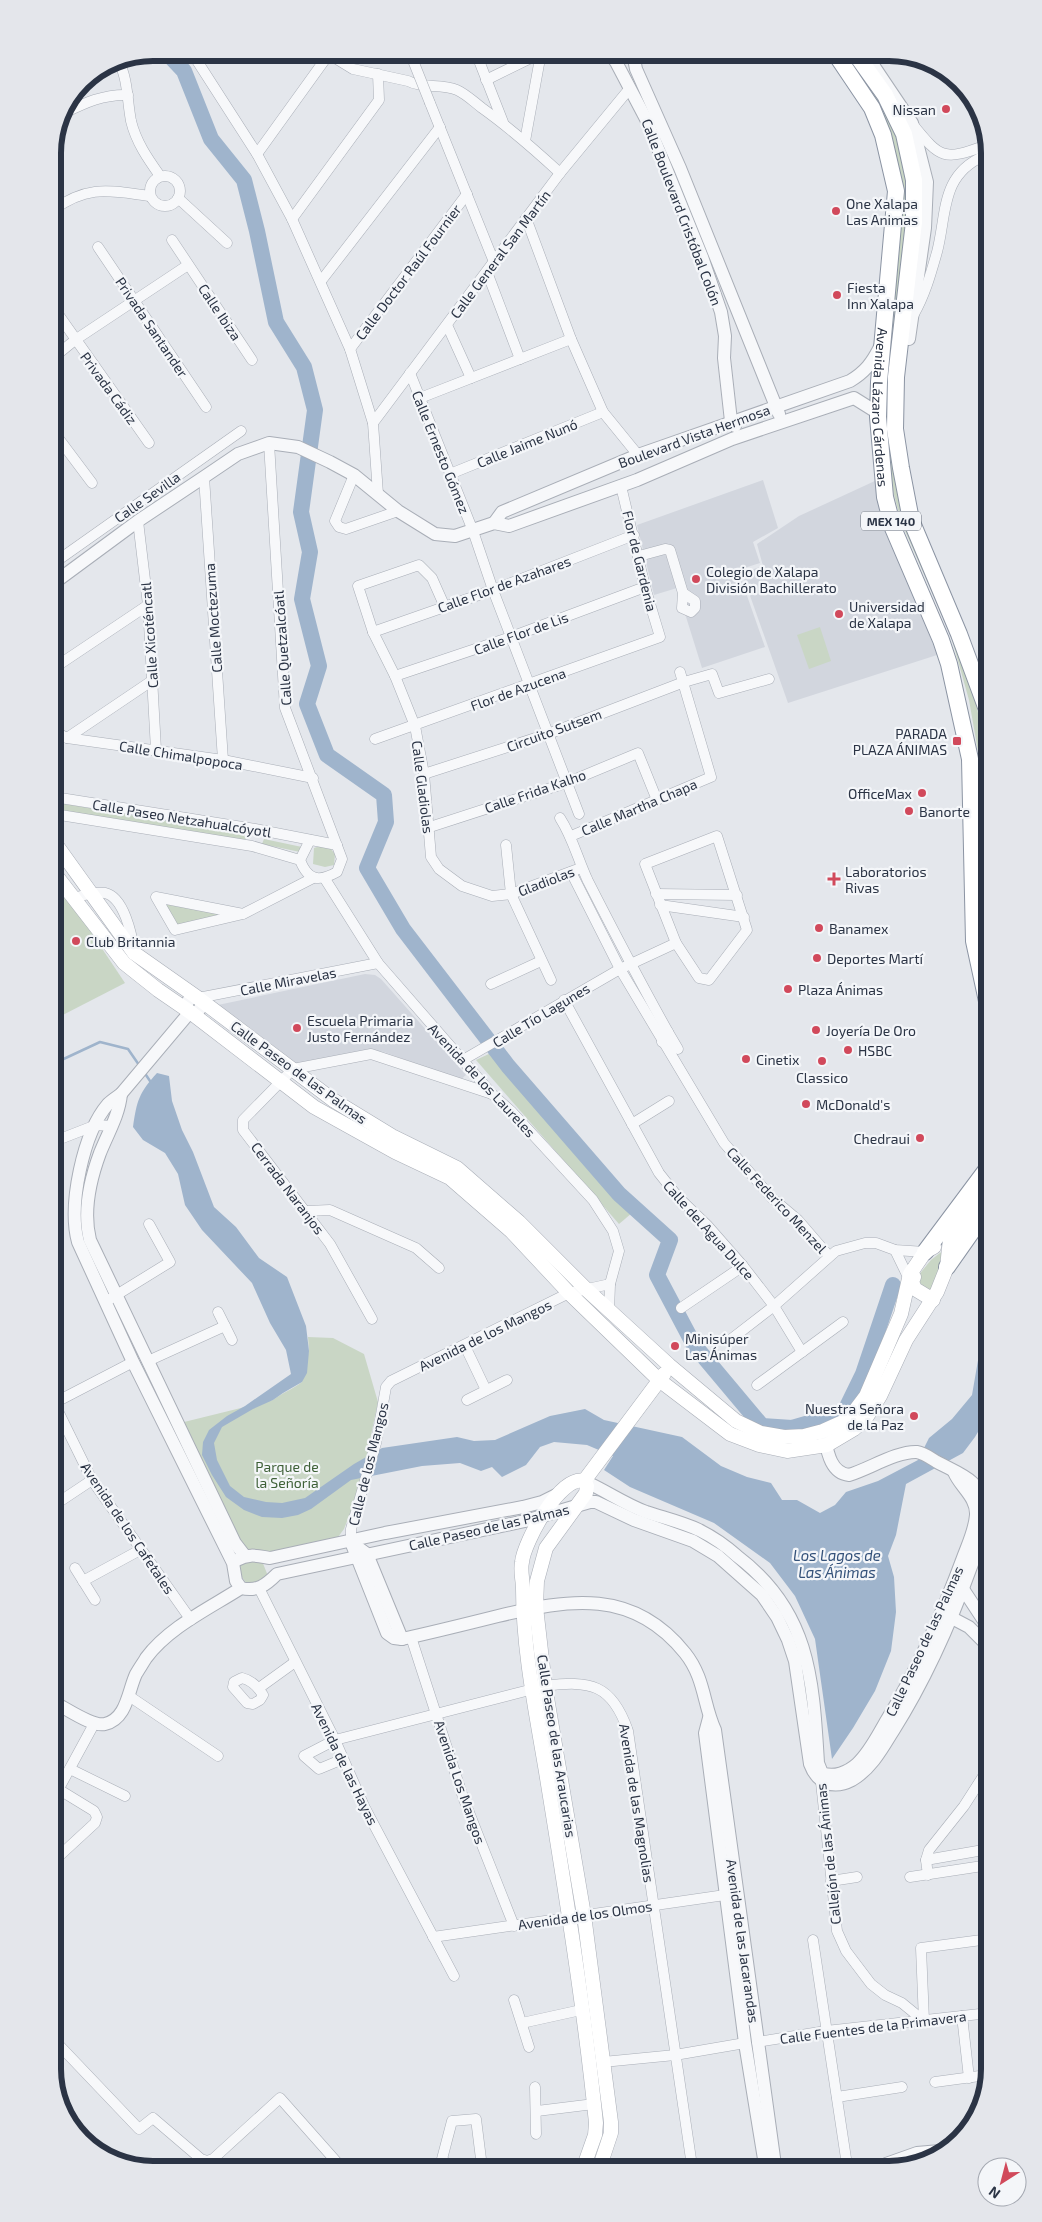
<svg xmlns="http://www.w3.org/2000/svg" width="1042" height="2222" font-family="'Exo 2',sans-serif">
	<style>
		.built { fill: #d2d6de }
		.green { fill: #c9d6c5 }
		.water { fill: #9fb4cc }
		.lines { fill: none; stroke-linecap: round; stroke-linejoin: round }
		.stream { stroke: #9fb4cc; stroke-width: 2.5 }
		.river { stroke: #9fb4cc; stroke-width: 16 }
		.minor-casing { stroke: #a9aeb7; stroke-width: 11 }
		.tertiary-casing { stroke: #a9aeb7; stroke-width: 14 }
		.secondary-casing { stroke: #a9aeb7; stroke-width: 15 }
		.trunk-casing { stroke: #8b94a3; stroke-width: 18 }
		.minor { stroke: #f7f8fa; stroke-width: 10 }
		.tertiary { stroke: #f7f8fa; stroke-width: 12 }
		.secondary { stroke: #fff; stroke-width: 14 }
		.trunk { stroke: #fff; stroke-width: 16 }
		.minor-bridge-casing { stroke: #a9aeb7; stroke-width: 11; stroke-linecap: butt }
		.minor-bridge { stroke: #f7f8fa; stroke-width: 10 }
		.poi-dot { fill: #d1495b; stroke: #f4f6f9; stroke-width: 2 }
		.labels { text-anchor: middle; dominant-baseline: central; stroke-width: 4.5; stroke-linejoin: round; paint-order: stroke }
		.shield { fill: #f4f6f9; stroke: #676e7b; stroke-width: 1 }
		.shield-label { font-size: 12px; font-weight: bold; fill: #2b3445 }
		.poi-label { font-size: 14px; fill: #2b3445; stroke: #f4f6f9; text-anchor: start }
		.street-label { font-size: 14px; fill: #2b3445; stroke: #f4f6f9 }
		.park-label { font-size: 14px; fill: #3f6138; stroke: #f4f6f9 }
		.water-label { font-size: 15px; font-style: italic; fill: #34527a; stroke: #f4f6f9 }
		.rim { fill: none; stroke: #2b3445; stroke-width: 6 }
	</style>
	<rect width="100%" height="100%" fill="#e4e7ec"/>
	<g class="built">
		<path d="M763,480l15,48 -25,14 7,21 -22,7 27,77 -63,21 -25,-80 -23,7 -17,-70z"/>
		<path d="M877,480l5,31 55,144 -149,48 -46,-130 21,-7 -6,-22 42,-28z"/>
		<path d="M365,974l10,1 6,4 85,96 -6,5 -76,-28 -13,-2 -79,14 -79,-58z"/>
	</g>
	<g class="green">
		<path d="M836,53h11l34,46 19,36 10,46 -16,197 14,142 67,178 11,55 -4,159 4,31v50l-10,-81 3,-155 -10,-57 -18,-64 -49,-112 -8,-29 -14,-78 15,-175 -7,-104z"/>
		<path d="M820,627l11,34 -22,8 -12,-34z"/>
		<path d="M54,802l193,33 -2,7 -191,-33z"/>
		<path d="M264,839l38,8 -2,5 -38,-8z"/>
		<path d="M323,845l7,3 5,6 -1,11 -9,2 -12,-3 1,-16z"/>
		<path d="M55,878l70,105 -70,36z"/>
		<path d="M164,904l60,11 -49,11z"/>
		<path d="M493,1052l139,161 -13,11 -143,-164z"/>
		<path d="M945,1249l-2,22 -14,21 -8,-3 -4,-12 14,-17z"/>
		<path d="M308,1337l25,1 31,16 14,48 -18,86 -16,41 -9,12 -70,12 -18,-1 -67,-129 93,-23c9,-7 20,-11 29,-18l7,-32z"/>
		<path d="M248,1561h14l6,15 -12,8 -10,-1 -8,-12 2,-6z"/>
	</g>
	<path class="water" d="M157,1073l12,3 3,25 10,29 11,22 21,55 22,20 23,31 28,19 19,49 3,25 -2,22 -5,9 -19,11 -10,7 -20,9 -31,18 -8,16 3,17 13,26 14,11 22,5 16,1 23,-5 49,-34 28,-16 75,-11 17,4 21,-1 55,-24 35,-7 19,11 78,17 39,29 26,11 24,6 11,17h15l23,13 15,-8 11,-13 32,-11 40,-21 11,-22 23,-19 20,-24 15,-87 1,107 -13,22 -12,16 -57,31 -10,51 -8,21 6,21 2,35 -5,39 -16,40 -22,37 -21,31 -17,-120 -20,-43 -25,-33 -56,-40 -84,-36 -26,-17 9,-14 -26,-11 -33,-3 -14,5 -14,18 -24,12 -10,-10 -11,4 -21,-8 -38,3 -71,14 -40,29 -13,6 -16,3 -20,-1 -18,-7 -18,-13 -14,-22 -10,-20 1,-13 6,-12 18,-14 18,-10 46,-32 -5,-24 -16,-27 -18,-40 -50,-53 -17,-25 -7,-31 -13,-21 -22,-13 -10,-13c4,-27 6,-34 24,-54z"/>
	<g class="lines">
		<g class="stream">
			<path d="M55,1063l45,-21 28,7 11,16"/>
			<path d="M144,1072l6,9"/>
		</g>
		<path class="river" d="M167,53l17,18 27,68 33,41 13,51 19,91 28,45 11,43 -14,102 9,40 -8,47 17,67 -12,38 20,51 57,40 2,27 -19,46 36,61 105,137 111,128 51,46 -13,35 37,70 68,81 30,2 52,-15 19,-39 30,-89"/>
		<defs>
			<g id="minor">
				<path d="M192,53l65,101 35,65 58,130 23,74 5,71"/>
				<path d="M327,53l26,16 55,12c15,8 33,2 49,9 9,4 17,12 25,18 28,20 53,42 78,65"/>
				<path d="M476,53l27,69"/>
				<path d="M118,60c10,18 9,40 13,61 5,21 17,38 29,55"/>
				<path d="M486,80l55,-27"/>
				<path d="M430,103l64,159"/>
				<path d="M60,115c23,-11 42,-21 68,-20"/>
				<path d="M914,126c26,32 30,35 70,20"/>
				<path d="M525,141l16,-88"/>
				<path d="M257,154l72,-100"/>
				<circle cx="165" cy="191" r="15"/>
				<path d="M178,198l49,45"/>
				<path d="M53,210c36,-26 57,-19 97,-14"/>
				<path d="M526,218l45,121 32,73 35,43"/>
				<path d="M292,219l87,-119 -1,-26"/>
				<path d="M172,240l80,120"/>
				<path d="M98,247l108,160"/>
				<path d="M487,272l33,87"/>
				<path d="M321,281l119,-154"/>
				<path d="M53,307l96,136"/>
				<path d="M914,314c11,-19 17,-41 23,-62 10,-38 3,-77 47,-96"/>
				<path d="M447,325l24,53"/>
				<path d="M350,349l117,-155"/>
				<path d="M53,358l22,-18 113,-75"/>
				<path d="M410,373l63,158 20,59 86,224"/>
				<path d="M420,398l151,-59"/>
				<path d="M373,423l187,-250 70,-85"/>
				<path d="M53,431l39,52"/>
				<path d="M269,443l16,265 57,151 -5,13c-18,10 -29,9 -37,-12l10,-20"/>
				<path d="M450,474l153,-62"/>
				<path d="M354,475l-19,46 4,6 7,2 52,-18"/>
				<path d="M204,477l19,283"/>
				<path d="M138,521l10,84 8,145"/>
				<path d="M639,556l26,-7 5,1 13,43 -1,15 9,4 4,-4v-7l-12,-8"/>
				<path d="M54,563l187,-132"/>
				<path d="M444,605l-12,-27 -13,-13 -61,21 15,46 22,44 20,50 9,48 7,83 8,12 23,17 30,10 19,-2 70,-26"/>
				<path d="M373,632l120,-42 141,-55"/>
				<path d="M54,668l94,-63"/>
				<path d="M395,676l116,-39 134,-50"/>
				<path d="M54,726l7,9 6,3 156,22 90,18"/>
				<path d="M67,738l86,-58"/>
				<path d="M375,739l285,-102 -15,-50 -24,-101"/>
				<path d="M424,774l124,-40 136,-52 28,-8 7,19 50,-14"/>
				<path d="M54,797l201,32 82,16"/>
				<path d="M54,814l198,32 48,14"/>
				<path d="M560,818c13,20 18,42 28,63 26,51 52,101 80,151l-6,10"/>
				<path d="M430,827l136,-44 72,-30 19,47"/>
				<path d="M571,836l140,-59 -31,-105"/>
				<path d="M717,836l30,94 -38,50 -10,-2 -23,-35 -31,-79z"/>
				<path d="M506,845l5,49 40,86"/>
				<path d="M571,872l49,97 104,174 48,55 26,22 31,36"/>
				<path d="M325,879l53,84 115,132 18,16 82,89 20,31 6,20 -9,33 -1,27"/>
				<path d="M656,894l81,1"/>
				<path d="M73,898c9,-2 22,-7 32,-5 19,4 27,42 29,58"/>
				<path d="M660,905l84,12"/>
				<path d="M243,914l-87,-17 19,33 68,-16 70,-36"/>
				<path d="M491,984l50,-23"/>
				<path d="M198,998l180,-35"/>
				<path d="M564,1000l95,173 19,24 29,28 36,41 31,40 28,46"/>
				<path d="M668,1032l10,17"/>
				<path d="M463,1060l157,-91 56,-26"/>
				<path d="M632,1124l37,-23"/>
				<path d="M55,1141l41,-16 15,1"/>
				<path d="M307,1211l23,-1 86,38 23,20"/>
				<path d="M895,1250l14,29"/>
				<path d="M110,1299l60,-37 -21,-38"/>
				<path d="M681,1308l62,-42"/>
				<path d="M218,1312l14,28"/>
				<path d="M372,1319l-42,-75 -87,-114v-10l50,-51 78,-15 121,40"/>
				<path d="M730,1340l44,-34 62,-55 29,-8h11l19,7 30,2"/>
				<path d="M465,1346l21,44"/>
				<path d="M148,1361l77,-35"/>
				<path d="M757,1385l86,-63"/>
				<path d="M467,1400l40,-20"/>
				<path d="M56,1402l77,-40"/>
				<path d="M56,1407l36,73 99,140"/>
				<path d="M56,1504l36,-24"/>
				<path d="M351,1542v-13l25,-86 10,-56 5,-6 178,-88 41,-9"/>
				<path d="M75,1568l20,32"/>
				<path d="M83,1581l57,-31"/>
				<path d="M259,1588l76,152 29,66 90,170"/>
				<path d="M411,1637l52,160 51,129"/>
				<path d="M242,1678c9,2 16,9 21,17l-3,5 -7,4 -6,-1 -14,-16 1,-5z"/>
				<path d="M259,1688l36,-26"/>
				<path d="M129,1696l89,60"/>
				<path d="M343,1759l-24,10 -15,-13 31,-16 210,-54c45,-6 67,-2 83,45l64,435"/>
				<path d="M70,1769l55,27"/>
				<path d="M820,1773l17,158 9,20 25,33 14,11 17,8 22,18"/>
				<path d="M57,1792l37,-68"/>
				<path d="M57,1858l38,-35 2,-6 -3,-6 -36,-22"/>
				<path d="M926,1860l63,-11"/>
				<path d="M928,1875l-2,-15 3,-10 35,-44 25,-39"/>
				<path d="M910,1877l79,-12"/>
				<path d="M831,1881l26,-4"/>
				<path d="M433,1937l299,-43"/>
				<path d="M813,1940l34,225"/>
				<path d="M514,2000l15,47"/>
				<path d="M962,2016l7,62"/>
				<path d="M924,2021l-3,-73 68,-9"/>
				<path d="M522,2023l59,-13"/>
				<path d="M757,2042l69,-11 163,-18"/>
				<path d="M58,2044l81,85 14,-11 48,41 6,2 6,-2 67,-61 62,70"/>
				<path d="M603,2062l72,-7 70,-12"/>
				<path d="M935,2082l52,-7"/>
				<path d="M535,2087l1,47"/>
				<path d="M837,2097l65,-10"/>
				<path d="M537,2111l57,-7"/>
				<path d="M451,2167l-9,-8 10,-38 24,-2 6,48"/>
			</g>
			<g id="tertiary">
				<path d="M609,53l7,9 30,57 56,138 19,55 4,24 -1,22 7,63 4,5"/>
				<path d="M633,53l3,16 44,99 99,246"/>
				<path d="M865,53l47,70 15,59 -2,46 -16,111"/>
				<path d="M494,523l8,-11 136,-57 212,-74c15,-9 22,-18 30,-34"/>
				<path d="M54,583l84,-62 66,-44 34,-23 31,-11 29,4 32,15 24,13 44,36 37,23 20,2 39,-13 15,3 128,-46 95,-41 122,-41 24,15"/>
				<circle cx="194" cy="1005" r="7"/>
				<path d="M190,1012l-69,82c-4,3 -9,6 -13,10 -25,29 -40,101 -30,138l55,120 100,201 3,18 5,7c16,4 25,-3 36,-14l248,-53 65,-19h6l38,18 59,21 25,15 44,39 15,22 11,23 7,21 15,103c7,19 23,26 42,16 19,-11 30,-31 41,-49 33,-52 58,-109 79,-167 6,-16 16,-37 14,-55 -4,-29 -27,-35 -49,-47 -5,-3 -13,-9 -20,-10 -20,-1 -48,17 -68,23 -20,-2 -22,-27 -26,-44"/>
				<path d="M121,1094c-2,21 -13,39 -21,59 -10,27 -17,59 -10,87l145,303 10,13"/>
				<path d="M584,1481c21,9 40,23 62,31 18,6 36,10 53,18 14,7 27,16 38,26 73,55 76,123 81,207l4,10c12,5 26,-1 35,-9 12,-11 20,-27 28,-41 32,-52 58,-111 79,-168 5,-13 11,-26 12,-40 1,-18 -16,-28 -22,-43"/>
				<path d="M351,1542l36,91 7,5 8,1c32,-7 64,-15 96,-23 71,-17 135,-28 187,37 20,25 18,51 30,77l60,435"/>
				<path d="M360,1549l7,5 35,85"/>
				<path d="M237,1560c11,-7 21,-4 33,-2l115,-25 138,-26 19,-5 18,-9"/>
				<path d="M963,1589l25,38"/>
				<path d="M952,1618l17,9 19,19"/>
				<path d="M57,1704c12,6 36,23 48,20 22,-5 23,-33 31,-50 3,-5 7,-11 10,-16 23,-31 64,-50 95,-70"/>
				<path d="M709,1718l-4,15 40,310 20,122"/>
				<path d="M886,2164l31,-11 23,-2"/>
			</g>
			<g id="secondary">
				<path d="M55,843l79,110 64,45 135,102 59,36 65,32 62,54 68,68 82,75 67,56 25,12 23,4 20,-1 19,-5 20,-9 11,-10 12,-16 35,-82 9,-40 15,-22 9,-5"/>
				<path d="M55,874l69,89 34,27 32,22 124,95 81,45 55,26 61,53 58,62 90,87 71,54 29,11 28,6 40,-6 27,-16 12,-11 14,-22 26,-56 31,-48 10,-25 3,-28 37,-47"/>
				<path d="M914,1277l-2,5 3,7 18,11"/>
				<path d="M584,1481l3,5 -1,7 -40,55 -9,33 -1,26 9,79 39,229 27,207v11l-11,33"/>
				<path d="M584,1481l80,-107"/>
				<path d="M584,2166l11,-31 1,-12c-12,-118 -31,-234 -50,-351 -10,-60 -23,-122 -23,-183 0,-9 -3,-18 -1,-27 2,-20 38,-87 62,-81"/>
			</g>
			<g id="trunk">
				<path id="s1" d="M835,53l37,55 11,27 13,56 -17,191 -1,35 7,80 8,31 48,112 8,24 21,95 4,182 13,60"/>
				<path d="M855,53l30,42 19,39 10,46v42l-18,155 -1,52 6,39 10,52 48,114 27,73"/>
				<path d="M925,1252l62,-83"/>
				<path d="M947,1267l40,-57"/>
			</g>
		</defs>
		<use href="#minor" class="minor-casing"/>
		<use href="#tertiary" class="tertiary-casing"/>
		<use href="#secondary" class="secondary-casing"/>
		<use href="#trunk" class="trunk-casing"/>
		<use href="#minor" class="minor"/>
		<use href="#tertiary" class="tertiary"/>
		<use href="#secondary" class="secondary"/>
		<use href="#trunk" class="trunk"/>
		<defs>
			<path id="minor-bridge" d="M410,53l20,50"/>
		</defs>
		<use href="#minor-bridge" class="minor-bridge-casing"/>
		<use href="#minor-bridge" class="minor-bridge"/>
	</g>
	<g class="poi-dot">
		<circle cx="946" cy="109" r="5"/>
		<circle cx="836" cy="211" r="5"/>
		<circle cx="837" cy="295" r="5"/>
		<circle cx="696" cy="579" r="5"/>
		<circle cx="839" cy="614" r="5"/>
		<rect x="952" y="736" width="10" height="10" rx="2.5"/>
		<circle cx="922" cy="793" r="5"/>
		<circle cx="909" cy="811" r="5"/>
		<path d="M831.5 871.5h5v5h5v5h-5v5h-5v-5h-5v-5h5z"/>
		<circle cx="819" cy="928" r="5"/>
		<circle cx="76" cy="941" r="5"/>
		<circle cx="817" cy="958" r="5"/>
		<circle cx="788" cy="989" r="5"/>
		<circle cx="297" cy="1028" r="5"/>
		<circle cx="816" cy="1030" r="5"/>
		<circle cx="848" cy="1050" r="5"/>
		<circle cx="746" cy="1059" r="5"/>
		<circle cx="822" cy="1061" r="5"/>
		<circle cx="806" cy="1104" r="5"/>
		<circle cx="920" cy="1138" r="5"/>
		<circle cx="675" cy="1346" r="5"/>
		<circle cx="914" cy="1416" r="5"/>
	</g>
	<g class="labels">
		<rect class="shield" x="861" y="511.5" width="60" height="19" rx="4"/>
		<g class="shield-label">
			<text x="891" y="521">MEX 140</text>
		</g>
		<g class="poi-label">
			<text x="936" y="109" text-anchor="end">Nissan</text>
			<text x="846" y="203">One Xalapa<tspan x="846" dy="16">Las Animas</tspan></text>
			<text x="847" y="287">Fiesta<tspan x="847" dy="16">Inn Xalapa</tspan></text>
			<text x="706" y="571">Colegio de Xalapa<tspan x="706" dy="16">División Bachillerato</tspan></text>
			<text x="849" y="606">Universidad<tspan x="849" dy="16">de Xalapa</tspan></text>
			<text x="947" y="733" text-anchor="end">PARADA<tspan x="947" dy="16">PLAZA ÁNIMAS</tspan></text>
			<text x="912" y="793" text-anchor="end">OfficeMax</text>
			<text x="919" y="811">Banorte</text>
			<text x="845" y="871">Laboratorios<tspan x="845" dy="16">Rivas</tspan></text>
			<text x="829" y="928">Banamex</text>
			<text x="86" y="941">Club Britannia</text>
			<text x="827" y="958">Deportes Martí</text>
			<text x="798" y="989">Plaza Ánimas</text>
			<text x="307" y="1020">Escuela Primaria<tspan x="307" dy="16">Justo Fernández</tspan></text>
			<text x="826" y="1030">Joyería De Oro</text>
			<text x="858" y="1050">HSBC</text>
			<text x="756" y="1059">Cinetix</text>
			<text x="822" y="1077" text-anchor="middle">Classico</text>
			<text x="816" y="1104">McDonald's</text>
			<text x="910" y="1138" text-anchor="end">Chedraui</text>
			<text x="685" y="1338">Minisúper<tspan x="685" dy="16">Las Ánimas</tspan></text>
			<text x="904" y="1408" text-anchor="end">Nuestra Señora<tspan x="904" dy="16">de la Paz</tspan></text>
		</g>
		<g class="street-label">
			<text transform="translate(682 212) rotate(69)">Calle Boulevard Cristóbal Colón</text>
			<text transform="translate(500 254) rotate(-53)">Calle General San Martín</text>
			<text transform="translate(408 272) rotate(-53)">Calle Doctor Raúl Fournier</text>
			<text transform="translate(220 312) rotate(56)">Calle Ibiza</text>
			<text transform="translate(152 327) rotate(56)">Privada Santander</text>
			<text transform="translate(109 388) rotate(54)">Privada Cádiz</text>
			<text stroke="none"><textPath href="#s1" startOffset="370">Avenida Lázaro Cárdenas</textPath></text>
			<text transform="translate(694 436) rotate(-20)">Boulevard Vista Hermosa</text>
			<text transform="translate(527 443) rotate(-22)">Calle Jaime Nunó</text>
			<text transform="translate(441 452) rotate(68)">Calle Ernesto Gómez</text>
			<text transform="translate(147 497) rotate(-35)">Calle Sevilla</text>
			<text transform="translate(640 561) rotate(76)">Flor de Gardenia</text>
			<text transform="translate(504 584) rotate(-20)">Calle Flor de Azahares</text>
			<text transform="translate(213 618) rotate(-94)">Calle Moctezuma</text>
			<text transform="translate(521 633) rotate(-20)">Calle Flor de Lis</text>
			<text transform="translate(149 635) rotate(-94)">Calle Xicoténcatl</text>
			<text transform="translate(282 648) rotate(-94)">Calle Quetzalcóatl</text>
			<text transform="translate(518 689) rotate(-20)">Flor de Azucena</text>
			<text transform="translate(554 730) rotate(-20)">Circuito Sutsem</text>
			<text transform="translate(181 755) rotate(9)">Calle Chimalpopoca</text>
			<text transform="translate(423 787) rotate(83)">Calle Gladiolas</text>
			<text transform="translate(535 791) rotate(-19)">Calle Frida Kalho</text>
			<text transform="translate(639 807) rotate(-23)">Calle Martha Chapa</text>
			<text transform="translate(182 818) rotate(9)">Calle Paseo Netzahualcóyotl</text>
			<text transform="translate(546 881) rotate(-21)">Gladiolas</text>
			<text transform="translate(288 981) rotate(-11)">Calle Miravelas</text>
			<text transform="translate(541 1015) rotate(-31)">Calle Tío Lagunes</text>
			<text transform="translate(299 1072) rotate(36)">Calle Paseo de las Palmas</text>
			<text transform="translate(482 1080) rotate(47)">Avenida de los Laureles</text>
			<text transform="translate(288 1188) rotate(53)">Cerrada Naranjos</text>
			<text transform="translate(777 1200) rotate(47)">Calle Federico Menzel</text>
			<text transform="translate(709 1230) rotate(48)">Calle del Agua Dulce</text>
			<text transform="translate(485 1335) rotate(-26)">Avenida de los Mangos</text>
			<text transform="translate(368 1464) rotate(-76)">Calle de los Mangos</text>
			<text transform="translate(489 1527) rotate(-13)">Calle Paseo de las Palmas</text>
			<text transform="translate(128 1528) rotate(56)">Avenida de los Cafetales</text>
			<text transform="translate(924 1641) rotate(-65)">Calle Paseo de las Palmas</text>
			<text transform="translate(557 1746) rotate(81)">Calle Paseo de las Araucarias</text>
			<text transform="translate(345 1764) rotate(64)">Avenida de las Hayas</text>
			<text transform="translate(460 1782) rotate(71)">Avenida Los Mangos</text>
			<text transform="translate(637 1803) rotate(81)">Avenida de las Magnolias</text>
			<text transform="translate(828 1854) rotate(-96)">Callejón de las Ánimas</text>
			<text transform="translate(585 1915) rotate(-8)">Avenida de los Olmos</text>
			<text transform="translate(743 1941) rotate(82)">Avenida de las Jacarandas</text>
			<text transform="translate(873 2027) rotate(-7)">Calle Fuentes de la Primavera</text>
		</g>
		<g class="park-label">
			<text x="287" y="1466">Parque de<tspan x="287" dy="16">la Señoría</tspan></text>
		</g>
		<g class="water-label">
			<text x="837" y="1555">Los Lagos de<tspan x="837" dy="17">Las Ánimas</tspan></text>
		</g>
	</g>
	<path d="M0 0H1042V2222H0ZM153 61H889A92 92 0 0 1 981 153V2069A92 92 0 0 1 889 2161H153A92 92 0 0 1 61 2069V153A92 92 0 0 1 153 61Z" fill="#e4e6eb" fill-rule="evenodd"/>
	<path class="rim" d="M153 61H889A92 92 0 0 1 981 153V2069A92 92 0 0 1 889 2161H153A92 92 0 0 1 61 2069V153A92 92 0 0 1 153 61Z"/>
	<g transform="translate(1002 2182) rotate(216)"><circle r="24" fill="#f4f6f9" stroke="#a4a8b1"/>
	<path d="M0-4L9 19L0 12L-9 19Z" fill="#d1495b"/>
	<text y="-8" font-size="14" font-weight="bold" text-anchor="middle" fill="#2b3445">N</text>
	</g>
</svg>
